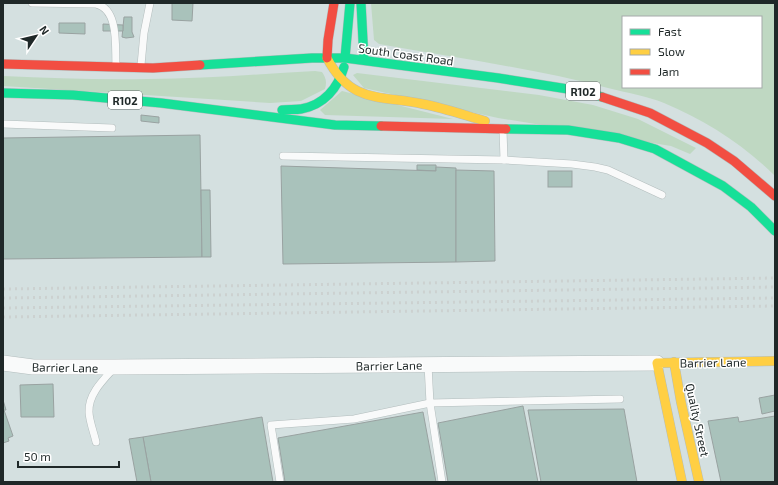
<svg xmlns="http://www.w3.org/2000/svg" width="778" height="485" font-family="'Exo 2',sans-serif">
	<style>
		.green { fill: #bfd8c2; fill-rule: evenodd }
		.building { fill: #a9c2bb; stroke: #99a2a1 }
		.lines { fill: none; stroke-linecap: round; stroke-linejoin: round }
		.lane-casing { stroke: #b3bdbd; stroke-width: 8 }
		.street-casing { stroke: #b3bdbd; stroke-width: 16 }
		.fast-casing { stroke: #b3bdbd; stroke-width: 10 }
		.slow-casing { stroke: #b3bdbd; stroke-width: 10 }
		.jam-casing { stroke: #b3bdbd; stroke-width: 10 }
		.lane { stroke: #f9fafa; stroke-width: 7 }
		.street { stroke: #f9fafa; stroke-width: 15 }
		.fast { stroke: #16e098; stroke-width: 9 }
		.slow { stroke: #ffcf43; stroke-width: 9 }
		.jam { stroke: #f24e42; stroke-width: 9 }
		.rail { stroke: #ccd1d0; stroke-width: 3; stroke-dasharray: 2 4; stroke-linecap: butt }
		.labels { text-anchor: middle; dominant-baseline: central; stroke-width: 3; stroke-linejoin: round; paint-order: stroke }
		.shield { fill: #fff; stroke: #626868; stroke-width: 1 }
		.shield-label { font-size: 11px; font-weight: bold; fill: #1f2828 }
		.street-label { font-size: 12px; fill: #1f2828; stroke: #fff }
	</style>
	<rect width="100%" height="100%" fill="#d4e0e0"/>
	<g class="green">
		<path d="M371,3h404v173c-31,-31 -70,-56 -111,-73 -17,-7 -37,-10 -56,-15 -75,-20 -153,-30 -229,-44l-5,-4zM623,17h138v70h-138z"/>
		<path d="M315,71l7,1c4,6 5,10 3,17l-24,12 -31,2 -267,-17v-10c48,2 97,4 145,3 56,0 111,-5 167,-8z"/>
		<path d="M357,73l182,22 54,10 45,14 58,29 -6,6 -19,-8 -173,-28 -134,-30 -11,-13z"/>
		<path d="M342,91l111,28 -128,-4 -5,-5z"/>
	</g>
	<g class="building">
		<path d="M172,3h21l-1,18 -20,-1z"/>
		<path d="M124,17h8v15l2,5 -8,1 -4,-1z"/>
		<path d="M59,23h26v11l-26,-1z"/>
		<path d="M103,24l20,1v6h-20z"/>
		<path d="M141,115l18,2v6l-18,-2z"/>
		<path d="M200,135l2,122 -199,2v-121z"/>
		<path d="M417,165h19v6l-19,-1z"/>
		<path d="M281,166l155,5v-4l20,1v94l-173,2z"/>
		<path d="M456,170l38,1 1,90 -39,1z"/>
		<rect x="548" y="171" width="24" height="16"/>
		<path d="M201,190h9l1,67h-9z"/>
		<path d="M53,384l1,33h-33l-1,-32z"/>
		<path d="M775,395v16l-13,3 -3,-16z"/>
		<path d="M3,400l3,10h-2l9,26 -5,2 1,3 -6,2z"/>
		<path d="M523,406l15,76h-90l-10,-59z"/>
		<path d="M624,409l13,73h-96l-13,-72z"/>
		<path d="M423,412l13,70h-151l-7,-44z"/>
		<path d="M775,416v66h-54l-13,-61 30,-4 1,5z"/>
		<path d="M262,417l11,65h-122l-8,-45z"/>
		<path d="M143,437l8,45h-14l-8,-43z"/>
	</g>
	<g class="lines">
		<defs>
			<g id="lane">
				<path d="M32,3l64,1c23,5 19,42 20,61"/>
				<path d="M141,65l3,-32 6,-30"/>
				<path d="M3,124l109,4"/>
				<path d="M503,130l1,30"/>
				<path d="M283,156l221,4 68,4 23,3 13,3 54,25"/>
				<path d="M428,365l2,38 12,79"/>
				<path d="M96,442c-2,-9 -7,-22 -7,-30 -1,-18 15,-33 26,-45"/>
				<path d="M280,482l-9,-57 83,-6 76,-16 190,-4"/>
			</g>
			<path id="street" d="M3,363l30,4h82l542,-4"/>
			<g id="fast">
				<path d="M361,3l3,57"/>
				<path d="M345,58l5,-55"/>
				<path d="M200,65l112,-7h33l153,20 89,14 15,5"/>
				<path d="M3,93l70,2 88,8 174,22 46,1"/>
				<path d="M282,110c6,-1 13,0 19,-1 23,-4 37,-21 43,-42"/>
				<path d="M506,129l62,1 51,8 36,11 68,37 28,21 24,24"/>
			</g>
			<g id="slow">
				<path d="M327,58c24,46 53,37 96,46 21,4 41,11 62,17"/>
				<path d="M674,362l7,40 18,80"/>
				<path d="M682,482l-25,-119 118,-2"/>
			</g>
			<g id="jam">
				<path d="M327,58l1,-18 6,-37"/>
				<path d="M3,64l150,4 47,-3"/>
				<path d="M602,97l48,16 57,30 27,18 41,35"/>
				<path d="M381,126l125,3"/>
			</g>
		</defs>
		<use href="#lane" class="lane-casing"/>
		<use href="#street" class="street-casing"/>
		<use href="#fast" class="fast-casing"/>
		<use href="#slow" class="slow-casing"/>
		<use href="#jam" class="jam-casing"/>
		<use href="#lane" class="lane"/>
		<use href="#street" class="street"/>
		<use href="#fast" class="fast"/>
		<use href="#slow" class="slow"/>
		<use href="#jam" class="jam"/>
		<g class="rail">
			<path d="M3,289l772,-11"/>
			<path d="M3,298l772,-11"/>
			<path d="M3,308l772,-10"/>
			<path d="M3,317l772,-11"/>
		</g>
	</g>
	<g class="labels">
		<g class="shield">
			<rect x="566" y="82" width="34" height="18" rx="3"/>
			<rect x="108" y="91" width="34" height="18" rx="3"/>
		</g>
		<g class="shield-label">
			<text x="583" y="91">R102</text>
			<text x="125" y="100">R102</text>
		</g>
		<g class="street-label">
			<text transform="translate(406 54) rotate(8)">South Coast Road</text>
			<text transform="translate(713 362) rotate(-1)">Barrier Lane</text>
			<text transform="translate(389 365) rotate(-1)">Barrier Lane</text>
			<text transform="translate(65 367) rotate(1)">Barrier Lane</text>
			<text transform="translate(698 420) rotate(78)">Quality Street</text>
		</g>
	</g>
	<rect width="778" height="485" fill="none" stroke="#1f2828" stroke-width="8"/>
	<rect x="622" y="16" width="140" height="72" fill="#ffffff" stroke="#a5a9a9"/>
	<rect x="630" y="29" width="20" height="6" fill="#16e098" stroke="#a5a9a9"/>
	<text x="658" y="36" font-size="12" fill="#1f2828">Fast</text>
	<rect x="630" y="49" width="20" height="6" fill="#ffcf43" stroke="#a5a9a9"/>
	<text x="658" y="56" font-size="12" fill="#1f2828">Slow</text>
	<rect x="630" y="69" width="20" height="6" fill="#f24e42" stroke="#a5a9a9"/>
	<text x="658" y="76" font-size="12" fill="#1f2828">Jam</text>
	<g transform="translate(36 36) rotate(55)" stroke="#ffffff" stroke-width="3" paint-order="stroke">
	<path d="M0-3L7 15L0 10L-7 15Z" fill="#1f2828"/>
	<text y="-6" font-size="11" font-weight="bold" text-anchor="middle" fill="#1f2828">N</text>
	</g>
	<path d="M18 461v6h101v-6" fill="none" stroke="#1f2828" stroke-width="2"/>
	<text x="24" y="461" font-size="12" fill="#1f2828" stroke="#ffffff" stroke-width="3" paint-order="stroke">50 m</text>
</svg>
